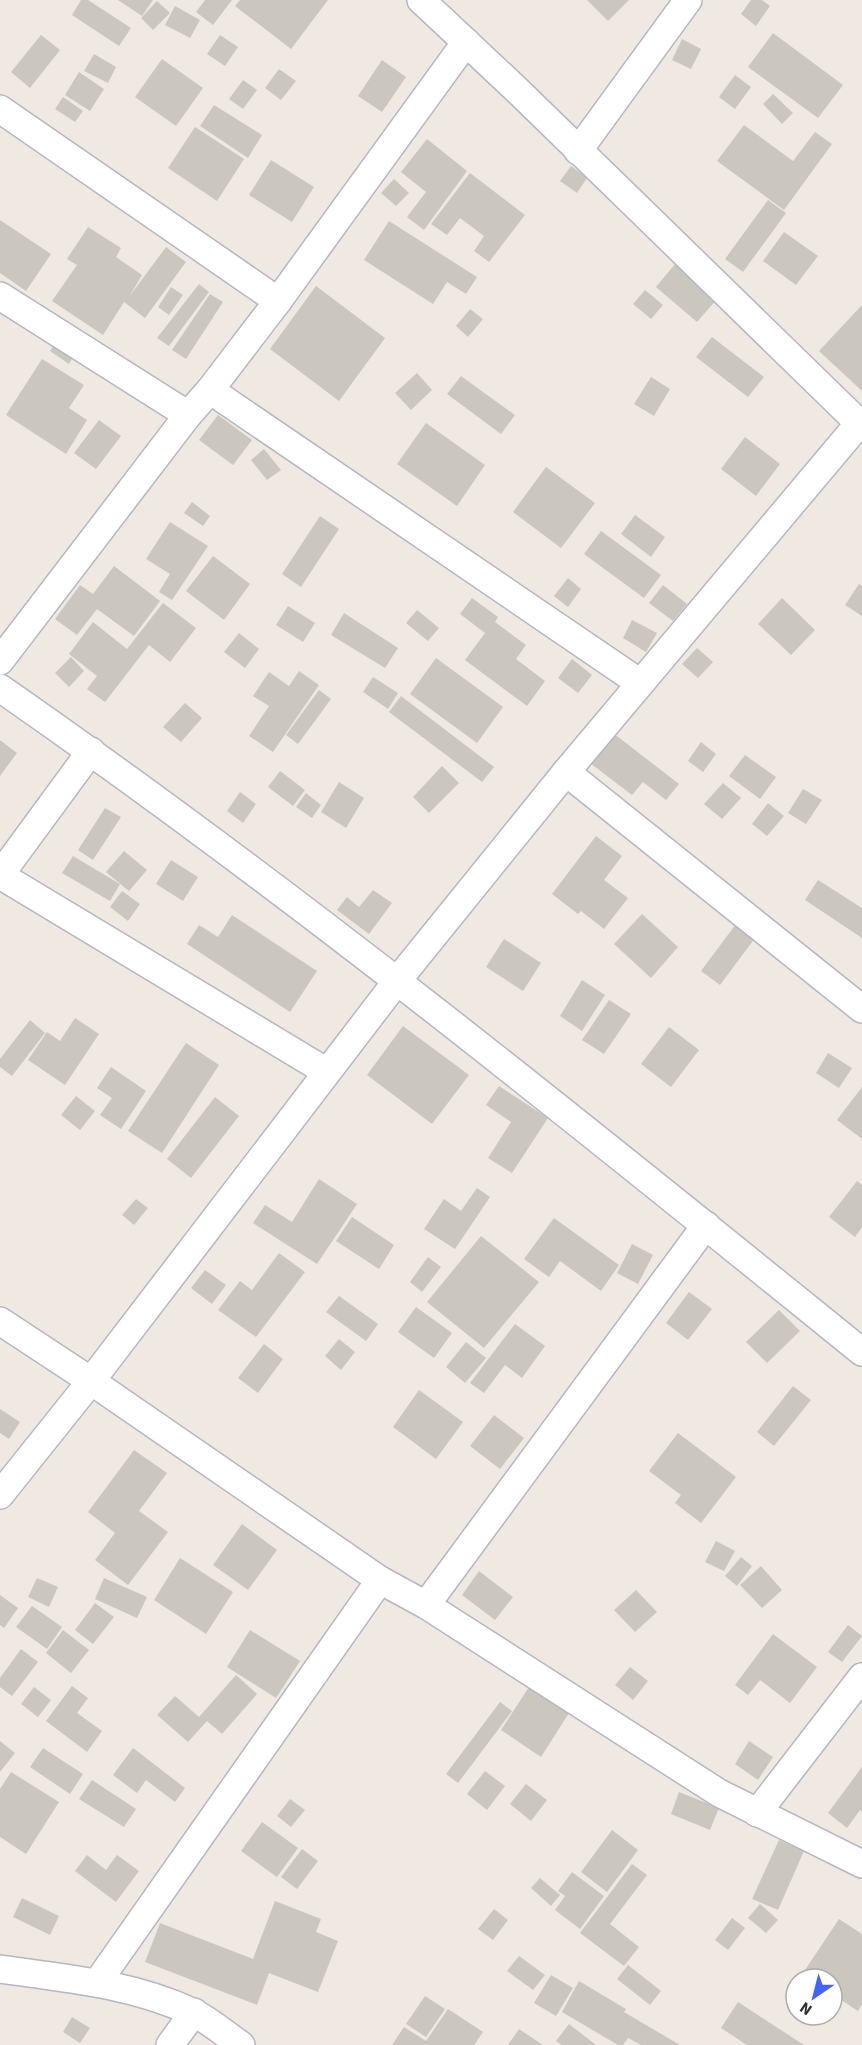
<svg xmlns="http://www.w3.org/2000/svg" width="862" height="2045" font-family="'Source Sans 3',sans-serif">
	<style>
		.building { fill: #cbc7bf }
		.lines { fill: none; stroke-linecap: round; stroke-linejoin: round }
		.street-casing { stroke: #b4b7c1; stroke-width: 30 }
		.street { stroke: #fff; stroke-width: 27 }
	</style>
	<rect width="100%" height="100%" fill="#efe9e1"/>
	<g class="building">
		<path d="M81,0h7l43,28 -12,18 -47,-31z"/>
		<path d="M118,0h35l-11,16z"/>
		<path d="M205,0h27l-19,25 -17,-13z"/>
		<path d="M240,0h88l-37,49 -56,-43z"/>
		<path d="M587,0h42l-21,21z"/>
		<path d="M751,0h11l8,6 -14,20 -15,-12z"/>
		<path d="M157,1l13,12 -17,17 -12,-12z"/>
		<path d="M175,6l25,14 -10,18 -25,-13z"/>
		<path d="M773,33l70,52 -25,33 -70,-51z"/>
		<path d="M41,35l19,15 -30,38 -19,-16z"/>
		<path d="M220,35l18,12 -13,19 -18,-12z"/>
		<path d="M682,39l19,10 -10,20 -19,-9z"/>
		<path d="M94,54l22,13 -8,16 -24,-12z"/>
		<path d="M162,59l41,29 -27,38 -41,-29z"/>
		<path d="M382,60l24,17 -24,35 -24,-16z"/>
		<path d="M279,69l17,12 -15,19 -16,-12z"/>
		<path d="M79,72l25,17 -14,22 -25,-16z"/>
		<path d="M735,75l16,12 -16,22 -16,-12z"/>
		<path d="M243,80l14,10 -14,19 -14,-10z"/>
		<path d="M773,94l20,19 -11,11 -19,-20z"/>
		<path d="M63,97l20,14 -8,11 -20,-13z"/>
		<path d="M214,105l48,30 -14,23 -48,-32z"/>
		<path d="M744,125l49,36 22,-29 17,12 -48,66 -67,-49z"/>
		<path d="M195,127l49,32 -27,42 -49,-33z"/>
		<path d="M427,139l40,32 -43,59 -17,-13 19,-25 -25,-20z"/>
		<path d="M271,160l43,27 -22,35 -43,-27z"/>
		<path d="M571,166l16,12 -10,15 -17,-12z"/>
		<path d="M470,173l55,42 -36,47 -15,-11 10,-15 -24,-18 -13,17 -16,-11z"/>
		<path d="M394,179l15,14 -13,13 -15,-13z"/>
		<path d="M768,200l18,13 -43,59 -18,-13z"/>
		<path d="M0,220l51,34 -25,37 -26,-18z"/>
		<path d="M389,221l88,56 -11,17 -19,-12 -14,22 -69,-44z"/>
		<path d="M88,227l33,21 -5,9 26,18 -13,22 37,-50 20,15 -41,56 -21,-16 -21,33 -51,-34 25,-36 -10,-6z"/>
		<path d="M784,232l34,24 -22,29 -33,-24z"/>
		<path d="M675,264l42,35 -20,23 -41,-35z"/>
		<path d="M199,284l10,8 -40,54 -12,-8z"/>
		<path d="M316,286l69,52 -46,63 -69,-52z"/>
		<path d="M171,287l12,8 -14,20 -11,-8z"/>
		<path d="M645,290l18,15 -12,14 -18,-15z"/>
		<path d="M210,294l13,8 -37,57 -14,-9z"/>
		<path d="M862,305v86l-43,-40z"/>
		<path d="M470,309l13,10 -15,18 -12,-11z"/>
		<path d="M712,337l52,40 -16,20 -52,-40z"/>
		<path d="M58,338l19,12 -8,14 -19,-13z"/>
		<path d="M42,359l42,26 -15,23 18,12 -21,34 -60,-39z"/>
		<path d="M417,373l15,17 -21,20 -16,-17z"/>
		<path d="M461,376l54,39 -14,19 -54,-40z"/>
		<path d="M651,377l19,12 -16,27 -20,-12z"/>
		<path d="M218,415l34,25 -19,25 -34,-25z"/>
		<path d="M99,420l22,16 -25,33 -22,-16z"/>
		<path d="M426,423l59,42 -28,41 -60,-42z"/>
		<path d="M745,437l35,27 -24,32 -35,-27z"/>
		<path d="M264,449l17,21 -14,10 -16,-20z"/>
		<path d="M546,467l49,36 -34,45 -48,-36z"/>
		<path d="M192,502l18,14 -7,10 -19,-13z"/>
		<path d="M635,515l30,22 -14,20 -30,-23z"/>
		<path d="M320,516l19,13 -38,58 -19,-13z"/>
		<path d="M170,522l38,24 -36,54 -13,-8 11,-18 -24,-15z"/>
		<path d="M601,531l60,44 -17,23 -60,-44z"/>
		<path d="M213,556l37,28 -26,36 -38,-29z"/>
		<path d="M114,566l46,35 -26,35 -37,-27 -20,26 -22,-16 25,-34 13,9z"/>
		<path d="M568,578l13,11 -13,18 -14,-11z"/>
		<path d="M859,584l3,2v30l-17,-11z"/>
		<path d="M663,585l24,19 -14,17 -24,-18z"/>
		<path d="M472,598l26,19 -3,5 31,23 -10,14 29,22 -18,25 -62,-46 20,-27 -25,-19z"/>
		<path d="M782,598l33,32 -24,25 -33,-31z"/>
		<path d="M163,603l33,25 -26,34 -21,-17 -44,57 -18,-13 10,-13 -28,-22 24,-32 34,27z"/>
		<path d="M288,606l27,17 -12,19 -27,-17z"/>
		<path d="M417,610l22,18 -11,13 -22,-18z"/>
		<path d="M344,613l54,35 -13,20 -54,-33z"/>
		<path d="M632,620l25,13 -11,19 -23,-14z"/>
		<path d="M239,633l20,16 -14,19 -21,-16z"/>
		<path d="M697,648l16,14 -15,16 -16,-14z"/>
		<path d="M71,657l13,14 -15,16 -14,-14z"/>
		<path d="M436,658l67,49 -26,36 -67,-49z"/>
		<path d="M572,659l20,16 -14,18 -20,-15z"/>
		<path d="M299,671l20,14 -46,67 -24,-16 20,-30 -16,-10 16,-24 20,14z"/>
		<path d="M373,677l25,16 -10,16 -25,-17z"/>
		<path d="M319,690l12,9 -33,45 -12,-9z"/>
		<path d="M401,696l93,71 -12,15 -93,-70z"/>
		<path d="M185,703l17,15 -21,24 -18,-15z"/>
		<path d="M613,733l66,51 -13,16 -23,-18 -11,13 -42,-32z"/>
		<path d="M0,740l17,13 -17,23z"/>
		<path d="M701,742l15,12 -13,18 -15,-11z"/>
		<path d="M745,755l31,22 -16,22 -31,-23z"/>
		<path d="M442,766l17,17 -30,30 -16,-16z"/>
		<path d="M280,771l25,19 -12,16 -25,-19z"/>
		<path d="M339,782l25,16 -18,30 -25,-16z"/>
		<path d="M723,783l18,15 -19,21 -18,-15z"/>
		<path d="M803,789l19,11 -16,24 -18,-11z"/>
		<path d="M240,792l16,12 -13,19 -16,-12z"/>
		<path d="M306,793l15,12 -9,13 -16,-11z"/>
		<path d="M768,803l16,13 -17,20 -15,-12z"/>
		<path d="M105,808l16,9 -28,43 -15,-10z"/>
		<path d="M596,836l26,20 -18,24 24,18 -24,31 -23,-18 -3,3 -26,-20z"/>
		<path d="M124,851l23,19 -18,21 -23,-19z"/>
		<path d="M73,856l47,28 -10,17 -48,-28z"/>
		<path d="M171,860l27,17 -15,24 -27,-17z"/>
		<path d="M818,880l44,28v30l-57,-38z"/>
		<path d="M373,890l19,13 -23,31 -32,-24 10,-13 12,10z"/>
		<path d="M122,891l18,13 -12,17 -18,-14z"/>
		<path d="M642,914l36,33 -27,31 -37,-34z"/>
		<path d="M232,915l85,56 -27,41 -103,-68 12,-19 19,12z"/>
		<path d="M736,924l19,14 -35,47 -19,-14z"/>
		<path d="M504,939l37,24 -18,28 -37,-24z"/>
		<path d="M582,980l23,15 -23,36 -22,-15z"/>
		<path d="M609,1000l22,14 -27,40 -22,-14z"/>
		<path d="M75,1018l24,16 -34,51 -37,-25 19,-28 13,9z"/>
		<path d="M30,1020l15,13 -33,43 -12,-9v-8z"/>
		<path d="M403,1026l66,49 -37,49 -65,-49z"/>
		<path d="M669,1027l30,23 -28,37 -30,-23z"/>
		<path d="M186,1043l33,22 -57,88 -34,-22z"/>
		<path d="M828,1053l24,15 -13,20 -23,-15z"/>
		<path d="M111,1067l35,24 -25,38 -21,-14 12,-17 -15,-10z"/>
		<path d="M499,1086l49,32 -36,55 -24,-15 23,-36 -25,-17z"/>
		<path d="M862,1087v52l-25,-19z"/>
		<path d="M76,1096l19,15 -15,19 -19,-15z"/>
		<path d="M215,1097l24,19 -48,62 -24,-19z"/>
		<path d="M319,1179l38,25 -40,60 -64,-41 12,-18 27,17z"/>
		<path d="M857,1181l5,4v42l-7,10 -26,-20z"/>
		<path d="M477,1188l13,9 -35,52 -31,-20 20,-30 17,12z"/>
		<path d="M136,1199l12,9 -14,17 -12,-10z"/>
		<path d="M352,1217l42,28 -15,24 -43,-28z"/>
		<path d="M554,1218l65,47 -18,26 -41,-30 -11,16 -25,-18z"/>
		<path d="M481,1236l58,46 -55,66 -57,-46z"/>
		<path d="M632,1244l21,11 -15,29 -21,-11z"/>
		<path d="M279,1253l26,19 -49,65 -38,-27 22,-29 12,9z"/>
		<path d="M428,1257l13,10 -19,25 -12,-10z"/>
		<path d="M205,1270l21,15 -14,19 -21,-16z"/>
		<path d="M689,1292l23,17 -24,31 -22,-17z"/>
		<path d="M339,1296l39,28 -12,17 -40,-29z"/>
		<path d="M416,1307l36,26 -18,25 -36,-26z"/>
		<path d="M779,1310l21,21 -33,32 -21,-21z"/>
		<path d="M515,1324l30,22 -23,32 -17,-13 -21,28 -14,-10z"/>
		<path d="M339,1339l16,13 -14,18 -16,-14z"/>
		<path d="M466,1342l20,16 -21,25 -19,-16z"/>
		<path d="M264,1344l19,15 -25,34 -20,-15z"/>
		<path d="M793,1386l18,14 -37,46 -17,-14z"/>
		<path d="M419,1390l44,32 -27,37 -43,-32z"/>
		<path d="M0,1409l20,13 -11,17 -9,-6z"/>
		<path d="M494,1415l30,23 -24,31 -30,-23z"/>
		<path d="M678,1433l58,44 -35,46 -26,-20 6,-8 -32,-24z"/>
		<path d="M134,1450l33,23 -28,38 29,21 -40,53 -33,-25 20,-27 -27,-21z"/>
		<path d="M242,1524l35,26 -29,40 -35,-25z"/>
		<path d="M716,1541l19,10 -11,20 -19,-9z"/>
		<path d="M741,1557l11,9 -15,20 -12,-10z"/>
		<path d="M180,1558l53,34 -27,42 -52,-34z"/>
		<path d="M761,1566l21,24 -20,18 -22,-23z"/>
		<path d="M479,1571l34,26 -18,23 -33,-25z"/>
		<path d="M37,1578l21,9 -9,20 -21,-10z"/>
		<path d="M104,1578l43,19 -10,21 -42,-19z"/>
		<path d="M636,1590l21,22 -22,20 -21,-22z"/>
		<path d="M0,1595l18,13 -14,20 -4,-3z"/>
		<path d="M95,1603l19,14 -21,27 -18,-14z"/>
		<path d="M32,1606l30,21 -15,22 -31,-22z"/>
		<path d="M848,1625l14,11 -20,26 -14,-10z"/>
		<path d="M63,1630l26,20 -18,23 -25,-20z"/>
		<path d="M250,1630l50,31 -24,37 -49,-31z"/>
		<path d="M773,1634l44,33 -27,36 -30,-23 -12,15 -13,-10z"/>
		<path d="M21,1649l17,13 -26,34 -12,-9v-9z"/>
		<path d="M630,1667l18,14 -15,19 -18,-15z"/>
		<path d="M236,1675l21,19 -35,40 -15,-13 -19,21 -31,-27 18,-19 24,21z"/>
		<path d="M72,1686l16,12 -11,15 25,18 -15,21 -41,-31z"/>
		<path d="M34,1687l17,13 -13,17 -17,-13z"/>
		<path d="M529,1687l40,26 -28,44 -40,-27z"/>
		<path d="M500,1702l12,9 -54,72 -12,-9z"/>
		<path d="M0,1741l15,12 -15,19z"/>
		<path d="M749,1741l24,16 -15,23 -23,-16z"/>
		<path d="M43,1748l40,26 -13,20 -40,-27z"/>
		<path d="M133,1748l52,40 -10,14 -29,-22 -9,13 -24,-18z"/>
		<path d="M862,1767v45l-2,-2 -13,18 -19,-15z"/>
		<path d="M485,1771l20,15 -18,24 -20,-16z"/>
		<path d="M11,1772l48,30 -33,52 -26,-17v-48z"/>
		<path d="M92,1780l44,29 -12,18 -45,-28z"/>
		<path d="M526,1784l21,16 -16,21 -21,-17z"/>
		<path d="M679,1792l40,16 -9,22 -39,-16z"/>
		<path d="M290,1799l15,11 -14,17 -14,-11z"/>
		<path d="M262,1822l36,26 -21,29 -36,-26z"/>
		<path d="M612,1830l26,20 -31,42 -26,-20z"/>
		<path d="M779,1840l25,11 -26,59 -26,-11z"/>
		<path d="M302,1849l16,12 -21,28 -16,-12z"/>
		<path d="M87,1855l19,15 11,-15 22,16 -23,31 -41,-31z"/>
		<path d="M632,1864l15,11 -37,49 29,23 -15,19 -44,-33z"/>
		<path d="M572,1872l32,24 -24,33 -25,-19 10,-14 -7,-5z"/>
		<path d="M540,1878l20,17 -9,11 -20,-18z"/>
		<path d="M22,1898l37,18 -9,19 -37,-18z"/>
		<path d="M275,1901l46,18 -5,13 22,9 -20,51 -49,-19 -12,32 -112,-43 15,-39 93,36z"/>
		<path d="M760,1904l18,16 -12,13 -18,-15z"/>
		<path d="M494,1909l14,11 -15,20 -15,-11z"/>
		<path d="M732,1918l13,10 -17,22 -13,-10z"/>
		<path d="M839,1919l23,15v70l-4,7 -26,-17v-15h-33z"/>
		<path d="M519,1956l26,19 -12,15 -26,-19z"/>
		<path d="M628,1965l33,26 -11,14 -33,-26z"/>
		<path d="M551,1975l22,13 -17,28 -22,-13z"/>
		<path d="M579,1981l47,28 -2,3 56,33h-39l-13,-7 -5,7h-5l-56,-33z"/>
		<path d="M425,1996l20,13 -19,28 -20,-13z"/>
		<path d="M738,2002l66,43h-57l-26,-17z"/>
		<path d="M448,2009l35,23 -9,13h-82l12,-18 22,14z"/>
		<path d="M72,2017l18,11 -10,15 -17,-11z"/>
		<path d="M569,2024l27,21h-34l-6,-4z"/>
		<path d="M519,2029l24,16h-35z"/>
	</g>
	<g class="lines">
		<defs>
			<g id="street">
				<path d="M421,0l97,91 341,332"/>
				<path d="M0,109l278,192 -68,89 430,293"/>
				<path d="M578,151l110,-151"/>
				<path d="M0,296l188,119"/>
				<path d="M278,301l188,-259"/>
				<path d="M0,661l188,-246 22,-25"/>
				<path d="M0,688c298,207 580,436 862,664"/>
				<path d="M566,772l296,237"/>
				<path d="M0,875l327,197"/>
				<path d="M0,875l91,-124"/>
				<path d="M0,1321l91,60 289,199 46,25 293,188 143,71"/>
				<path d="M0,1495l91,-114 306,-400 169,-209 296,-352"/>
				<path d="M426,1605l280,-380"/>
				<path d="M757,1813l105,-136"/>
				<path d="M0,1969c65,9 132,15 192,43 17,8 33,22 49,33"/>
				<path d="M97,1983l283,-403"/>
				<path d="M170,2045l24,-33"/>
			</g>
		</defs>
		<use href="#street" class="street-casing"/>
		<use href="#street" class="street"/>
	</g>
	<g transform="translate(814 1997) rotate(215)"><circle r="28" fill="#ffffff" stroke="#ababab" stroke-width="1.5"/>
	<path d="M0-4.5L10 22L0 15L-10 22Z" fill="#4264fb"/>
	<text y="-9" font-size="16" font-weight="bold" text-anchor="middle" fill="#2e2e2e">N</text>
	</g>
</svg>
